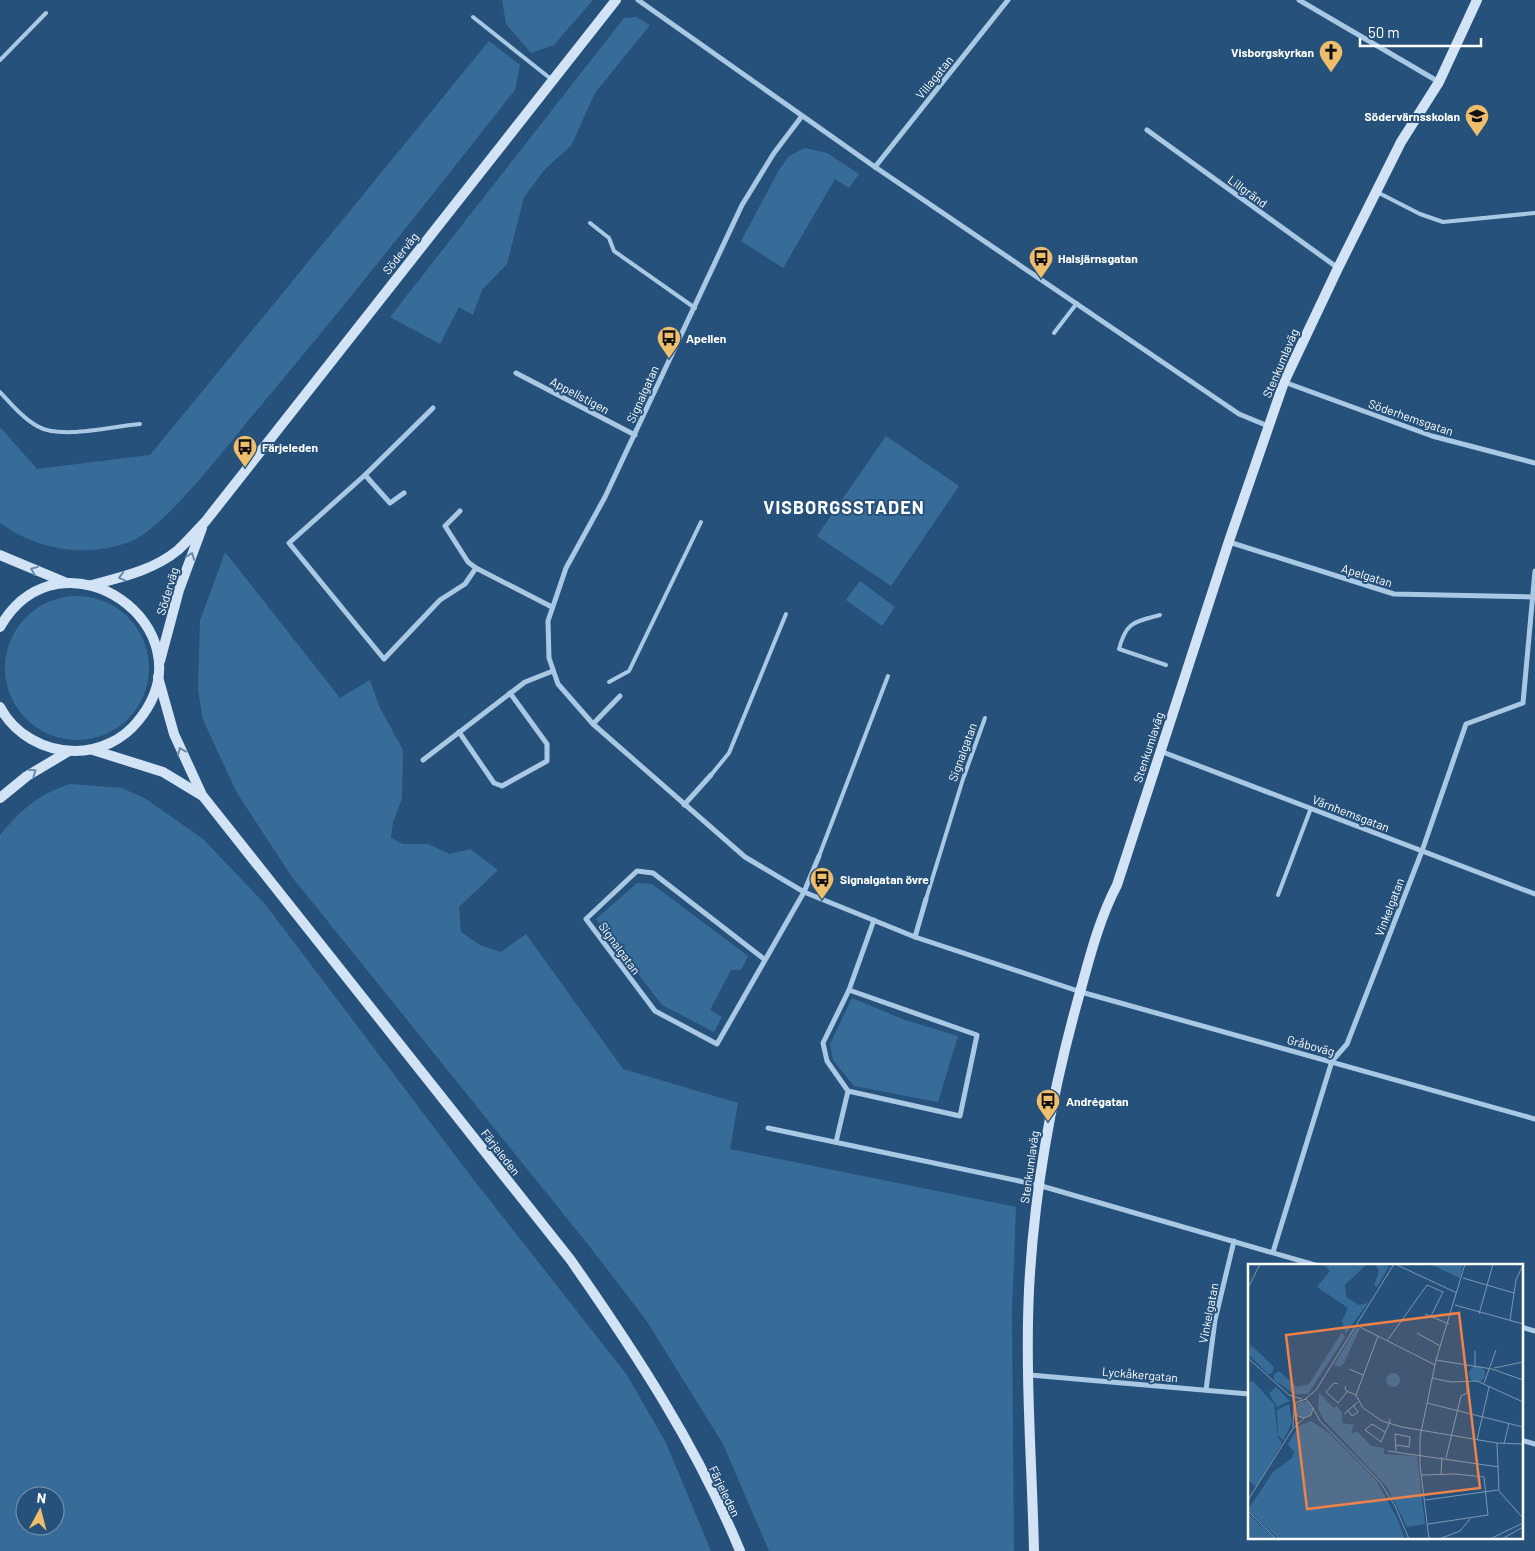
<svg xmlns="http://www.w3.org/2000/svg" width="1535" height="1551" font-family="Barlow,sans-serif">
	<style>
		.green { fill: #386c98; fill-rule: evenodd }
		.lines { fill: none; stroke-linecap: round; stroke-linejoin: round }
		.lane { stroke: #a8c8e4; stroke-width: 4 }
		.street { stroke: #a8c8e4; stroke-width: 5 }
		.secondary { stroke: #d1e3f4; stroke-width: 10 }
		.oneway { stroke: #6a8bab }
		.labels { text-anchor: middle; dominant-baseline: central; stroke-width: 4; stroke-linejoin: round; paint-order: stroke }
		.poi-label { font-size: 12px; font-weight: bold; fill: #fff; stroke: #25517b; text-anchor: start }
		.street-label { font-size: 12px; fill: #fff; stroke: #25517b }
		.district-label { font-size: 18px; font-weight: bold; letter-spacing: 1px; fill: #fff; stroke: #25517b }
		.inset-road { fill: none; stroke: #7c97b0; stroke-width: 1 }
		.view { fill: #ee8249; fill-opacity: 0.15; stroke: #ee8249; stroke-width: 2.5 }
		.inset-edge { fill: none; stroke: #fff; stroke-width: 2.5 }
	</style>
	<rect width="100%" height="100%" fill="#25517b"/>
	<g class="green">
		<path d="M502,0h91l-39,45 -23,8 -25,-29z"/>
		<path d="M636,17l14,8 -55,68 -24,53 -25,22 -22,29 -17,67 -25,26 -9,25 -14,-8 -19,37 -50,-27 234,-299z"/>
		<path d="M489,41l31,24 -5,25c-88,112 -176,223 -268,332 -25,30 -84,108 -118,120 -43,16 -92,8 -129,-19v-96l37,42 113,-14z"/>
		<path d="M805,148l22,5 32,21 -10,14 -14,-9 -52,89 -42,-27 38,-71 10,-14z"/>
		<path d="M886,436l73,50 -68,100 -74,-50z"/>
		<path d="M225,552l115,146 30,-18 9,26 24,44 -1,48 -9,24 -2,16 12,6h25l22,10 20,-5 28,21 -39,37 2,25 19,13 21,7 25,-18 97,135 115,34 -8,46 286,58 -4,104 2,240h-245l-46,-107 -77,-124 -56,-73 -298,-370 -55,-84 -34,-73 -5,-31 2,-68z"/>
		<path d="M860,581l35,26 -13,19 -36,-26z"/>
		<circle cx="77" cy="668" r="72"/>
		<path d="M70,784l52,4 24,11 57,40 62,65 205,271 157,200 39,68 45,108h-711v-716c22,-26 37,-40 70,-51zM25,1496h30v30h-30z"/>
		<path d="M637,883l15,1 96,72 -7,14h-10l-21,40 12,7 -8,15 -52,-27 -66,-86z"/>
		<path d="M852,998l53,22 53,16 -20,66 -84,-16 -21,-26 -3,-16z"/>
	</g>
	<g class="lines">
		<g class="lane">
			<path d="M473,17l78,62"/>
			<path d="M0,60l46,-47"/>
			<path d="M1377,192l43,22 23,8 92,-9"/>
			<path d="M590,223l19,15 5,13 81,57"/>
			<path d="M1054,333l23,-30"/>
			<path d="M0,392c11,12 23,26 37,34 23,14 76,0 103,-2"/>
			<path d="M1160,615c-26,7 -34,7 -41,34l47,16"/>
			<path d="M609,682l20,-11 72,-149"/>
			<path d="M711,775l18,-22 57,-139"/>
			<path d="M819,856l69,-180"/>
			<path d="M1278,895l33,-87"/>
			<path d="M926,899l37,-120 22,-61"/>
		</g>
		<g class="street">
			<path d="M638,0l237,167 364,247 29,12"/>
			<path d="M1299,0l140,82"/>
			<path d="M802,116l-28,37 -32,52 -137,292 -39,71 -18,53 1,37 9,26 35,40 152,133 59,35 111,45 166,55 454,127"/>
			<path d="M1147,130l191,138"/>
			<path d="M875,167l133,-167"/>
			<path d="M516,373l119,62"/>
			<path d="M1284,382l148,54 103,27"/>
			<path d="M365,475l68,-67"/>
			<path d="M404,493l-14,10 -25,-28 -76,68 95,116 56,-59 25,-16 11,-16"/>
			<path d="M460,511l-15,15 23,36 8,6 76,39"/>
			<path d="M1229,542l165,52 141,3"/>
			<path d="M593,724l27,-28"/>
			<path d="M459,732l35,51 8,3 45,-25v-17l-37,-51"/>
			<path d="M1160,751l375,143"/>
			<path d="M423,760l102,-78 28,-11"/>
			<path d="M684,805l27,-30"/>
			<path d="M915,937l11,-38"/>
			<path d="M764,959l-111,-86 -16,-2 -51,48 69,92 62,33 87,-152 15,-36"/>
			<path d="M849,990l25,-70"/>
			<path d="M768,1128l270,57 277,80"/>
			<path d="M836,1142l12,-51 -21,-30 -4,-18 26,-53 128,45 -17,81 -112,-25"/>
			<path d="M1273,1252l59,-191 15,-17 75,-193 44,-127 57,-21 12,-132"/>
			<path d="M1521,1327l14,4"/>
			<path d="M1030,1375l219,19"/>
			<path d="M1206,1390l9,-70 19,-79"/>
			<path d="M1521,1440l14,4"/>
		</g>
		<g class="secondary">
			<path d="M0,555l67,28"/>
			<path d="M92,585c30,-8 62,-15 86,-35 9,-8 18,-19 27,-28l411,-522"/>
			<path d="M0,627c61,-106 215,1 138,94 -15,19 -39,30 -63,30 -31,0 -61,-17 -75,-44"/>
			<path d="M160,661l19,-71 23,-62"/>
			<path d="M158,677l16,57 28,61 368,464c65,93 127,187 170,292"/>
			<path d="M93,750l70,22 38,23"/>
			<path d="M0,798l27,-22 42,-25"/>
			<path d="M1034,1551c-2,-87 -9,-175 -5,-261 5,-98 22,-193 48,-287 11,-39 21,-82 40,-118l112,-344 55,-159 54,-114 63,-126 38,-60 38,-82"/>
		</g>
	</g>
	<defs><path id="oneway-chevron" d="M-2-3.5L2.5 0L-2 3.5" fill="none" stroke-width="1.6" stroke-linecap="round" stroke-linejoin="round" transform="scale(1.25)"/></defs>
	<g class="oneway">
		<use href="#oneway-chevron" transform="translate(191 556) rotate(-69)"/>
		<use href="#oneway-chevron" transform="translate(34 570) rotate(-158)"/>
		<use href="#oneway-chevron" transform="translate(122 577) rotate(165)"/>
		<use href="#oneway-chevron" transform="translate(181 751) rotate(-113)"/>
		<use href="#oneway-chevron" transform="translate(33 772) rotate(-34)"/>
	</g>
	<defs>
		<symbol id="church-pin" viewBox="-11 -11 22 30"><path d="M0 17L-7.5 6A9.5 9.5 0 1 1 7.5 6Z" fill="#eebe6d" stroke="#25517b"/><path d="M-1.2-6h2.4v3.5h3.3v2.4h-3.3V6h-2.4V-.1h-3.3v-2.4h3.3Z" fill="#111"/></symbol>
		<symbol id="school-pin" viewBox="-11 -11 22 30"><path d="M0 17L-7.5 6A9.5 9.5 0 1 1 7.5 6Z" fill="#eebe6d" stroke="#25517b"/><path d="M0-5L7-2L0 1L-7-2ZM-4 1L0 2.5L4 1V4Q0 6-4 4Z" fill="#111"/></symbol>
		<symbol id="bus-pin" viewBox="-11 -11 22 30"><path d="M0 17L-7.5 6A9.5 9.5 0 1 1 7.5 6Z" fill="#eebe6d" stroke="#25517b"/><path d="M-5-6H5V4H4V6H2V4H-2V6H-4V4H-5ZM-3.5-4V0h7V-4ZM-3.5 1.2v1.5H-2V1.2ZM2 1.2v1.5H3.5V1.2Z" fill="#111"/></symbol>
	</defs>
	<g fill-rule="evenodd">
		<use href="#church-pin" x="1317" y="38" width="28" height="38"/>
		<use href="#school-pin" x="1463" y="102" width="28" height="38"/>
		<use href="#bus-pin" x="1027" y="244" width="28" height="38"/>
		<use href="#bus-pin" x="655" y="324" width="28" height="38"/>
		<use href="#bus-pin" x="231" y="433" width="28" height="38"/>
		<use href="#bus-pin" x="808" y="865" width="28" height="38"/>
		<use href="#bus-pin" x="1034" y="1087" width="28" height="38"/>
	</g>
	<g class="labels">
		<g class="poi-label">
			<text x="1314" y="52" text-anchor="end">Visborgskyrkan</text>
			<text x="1460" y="116" text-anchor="end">Södervärnsskolan</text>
			<text x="1058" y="258">Halsjärnsgatan</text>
			<text x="686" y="338">Apellen</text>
			<text x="262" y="447">Färjeleden</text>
			<text x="840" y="879">Signalgatan övre</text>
			<text x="1066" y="1101">Andrégatan</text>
		</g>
		<g class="street-label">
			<text transform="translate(934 77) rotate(-51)">Villagatan</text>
			<text transform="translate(1248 191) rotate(36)">Lillgränd</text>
			<text transform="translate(400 253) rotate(-52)">Söderväg</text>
			<text transform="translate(1280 363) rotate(-67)">Stenkumlaväg</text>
			<text transform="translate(642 394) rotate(-66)">Signalgatan</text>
			<text transform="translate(580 395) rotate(28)">Appellstigen</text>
			<text transform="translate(1411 417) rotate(19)">Söderhemsgatan</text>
			<text transform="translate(1367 575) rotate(17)">Apelgatan</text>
			<text transform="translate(167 591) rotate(-73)">Söderväg</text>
			<text transform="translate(1148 747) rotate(-72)">Stenkumlaväg</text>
			<text transform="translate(962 752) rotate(-70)">Signalgatan</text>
			<text transform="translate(1351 813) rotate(21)">Värnhemsgatan</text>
			<text transform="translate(1389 907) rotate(-69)">Vinkelgatan</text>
			<text transform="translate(620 948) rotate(54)">Signalgatan</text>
			<text transform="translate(1311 1045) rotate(15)">Gråboväg</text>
			<text transform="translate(501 1152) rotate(52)">Färjeleden</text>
			<text transform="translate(1029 1167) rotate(-82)">Stenkumlaväg</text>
			<text transform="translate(1208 1313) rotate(-79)">Vinkelgatan</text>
			<text transform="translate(1140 1374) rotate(5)">Lyckåkergatan</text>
			<text transform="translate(725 1491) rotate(64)">Färjeleden</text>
		</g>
		<g class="district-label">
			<text x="844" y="507">VISBORGSSTADEN</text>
		</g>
	</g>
	<g transform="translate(1248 1264)">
		<rect width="275" height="275" fill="#25517b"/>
		<path d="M75,0h44l-22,21 1,12 13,8 9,-2 -22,30 -4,-12 6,-13 -31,-21 13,-16zM127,0l14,2 -12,21 -3,-2 5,-14zM182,0h33l-3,14zM108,64h4l-16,35 -4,4 -6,-2zM94,68l3,5 -37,57h-14l-20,-14v-6l5,-3 18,16 12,-3zM3,81l23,22 -2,6 -4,1 -20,-20zM221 110a8 8 0 1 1 16 0a8 8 0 1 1-16 0ZM138 116a7 7 0 1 1 14 0a7 7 0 1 1-14 0ZM5,117l21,23 4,33 4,6 -26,44 -8,-7v-97zM28,123l14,14 -13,6 -8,-14zM71,129l15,15 3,-2 5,7v10l12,2 -3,8 7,-1 13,14 13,2v6l33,2 8,68 -18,3 -20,-40 -63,-67 -6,-11zM48 145a8 8 0 1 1 16 0a8 8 0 1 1-16 0ZM41,140l3,18 -9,19 -5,-6 -1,-25zM63,157l17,11 48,48 21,38 8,21h-127l-30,-29 25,-38 19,-14 2,-6 -6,-8 11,-18zM0,249l25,24 2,2h-27z" fill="#386c98"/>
		<path class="inset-road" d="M147,0l62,29M215,14l51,15M0,24l12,-24M207,41l68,19M177,50l24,10M231,50l14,-50M262,56l6,-40 6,-13M108,61l79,40M169,69l23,13M130,72l-22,59 7,13 19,13 20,6 95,16 26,1M139,77l40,-56 16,7 -12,24M227,87v16M0,94l41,37 13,4M188,96l56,9 31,11M246,104l29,-6M101,105l14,6M184,114l19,4 26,-1 46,21M236,119l12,-33M90,120l-4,-1 -8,9 12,11 9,-11M97,122l1,5 10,4M57,135l11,-9 78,-126M179,139l96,24M65,144l7,13 60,61 15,24 14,33M100,146l4,6 6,-4 -5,-7M96,150l14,-12M45,164l1,-21 3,-5 9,-3 7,9 -2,7 -7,3 -6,-2 -4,-6M137,168l-13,-8 -7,6 16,12 8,-18 1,-5M229,176l12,-53M249,179l2,48 24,27M256,180l5,-21M140,187l111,16M148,187l-1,-17 15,3 -1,10 -13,-2M198,194l15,-62 6,-3 -1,-27M193,210l1,-17M173,211l34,-1 29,3 4,38 -60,9M0,236l44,-70 12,-12M177,236l73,-10M0,247l28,28M181,275l-9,-74v-28l16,-77 29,-96M191,275l21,-8 10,-12M242,275l33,-16M254,275l21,-12"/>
		<path class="view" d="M211,49l21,175 -173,21 -21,-174z"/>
		<rect width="275" height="275" class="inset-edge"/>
	</g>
	<g transform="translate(40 1511) rotate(7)"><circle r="24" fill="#25517b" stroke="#7c97b0"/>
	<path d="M0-4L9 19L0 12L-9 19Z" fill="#eebe6d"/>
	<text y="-8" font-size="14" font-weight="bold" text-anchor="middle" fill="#ffffff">N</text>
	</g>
	<path d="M1360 38v8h121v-8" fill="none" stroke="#ffffff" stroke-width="2.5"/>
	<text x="1368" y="38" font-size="15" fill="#ffffff" stroke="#25517b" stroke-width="4" paint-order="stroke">50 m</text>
</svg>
